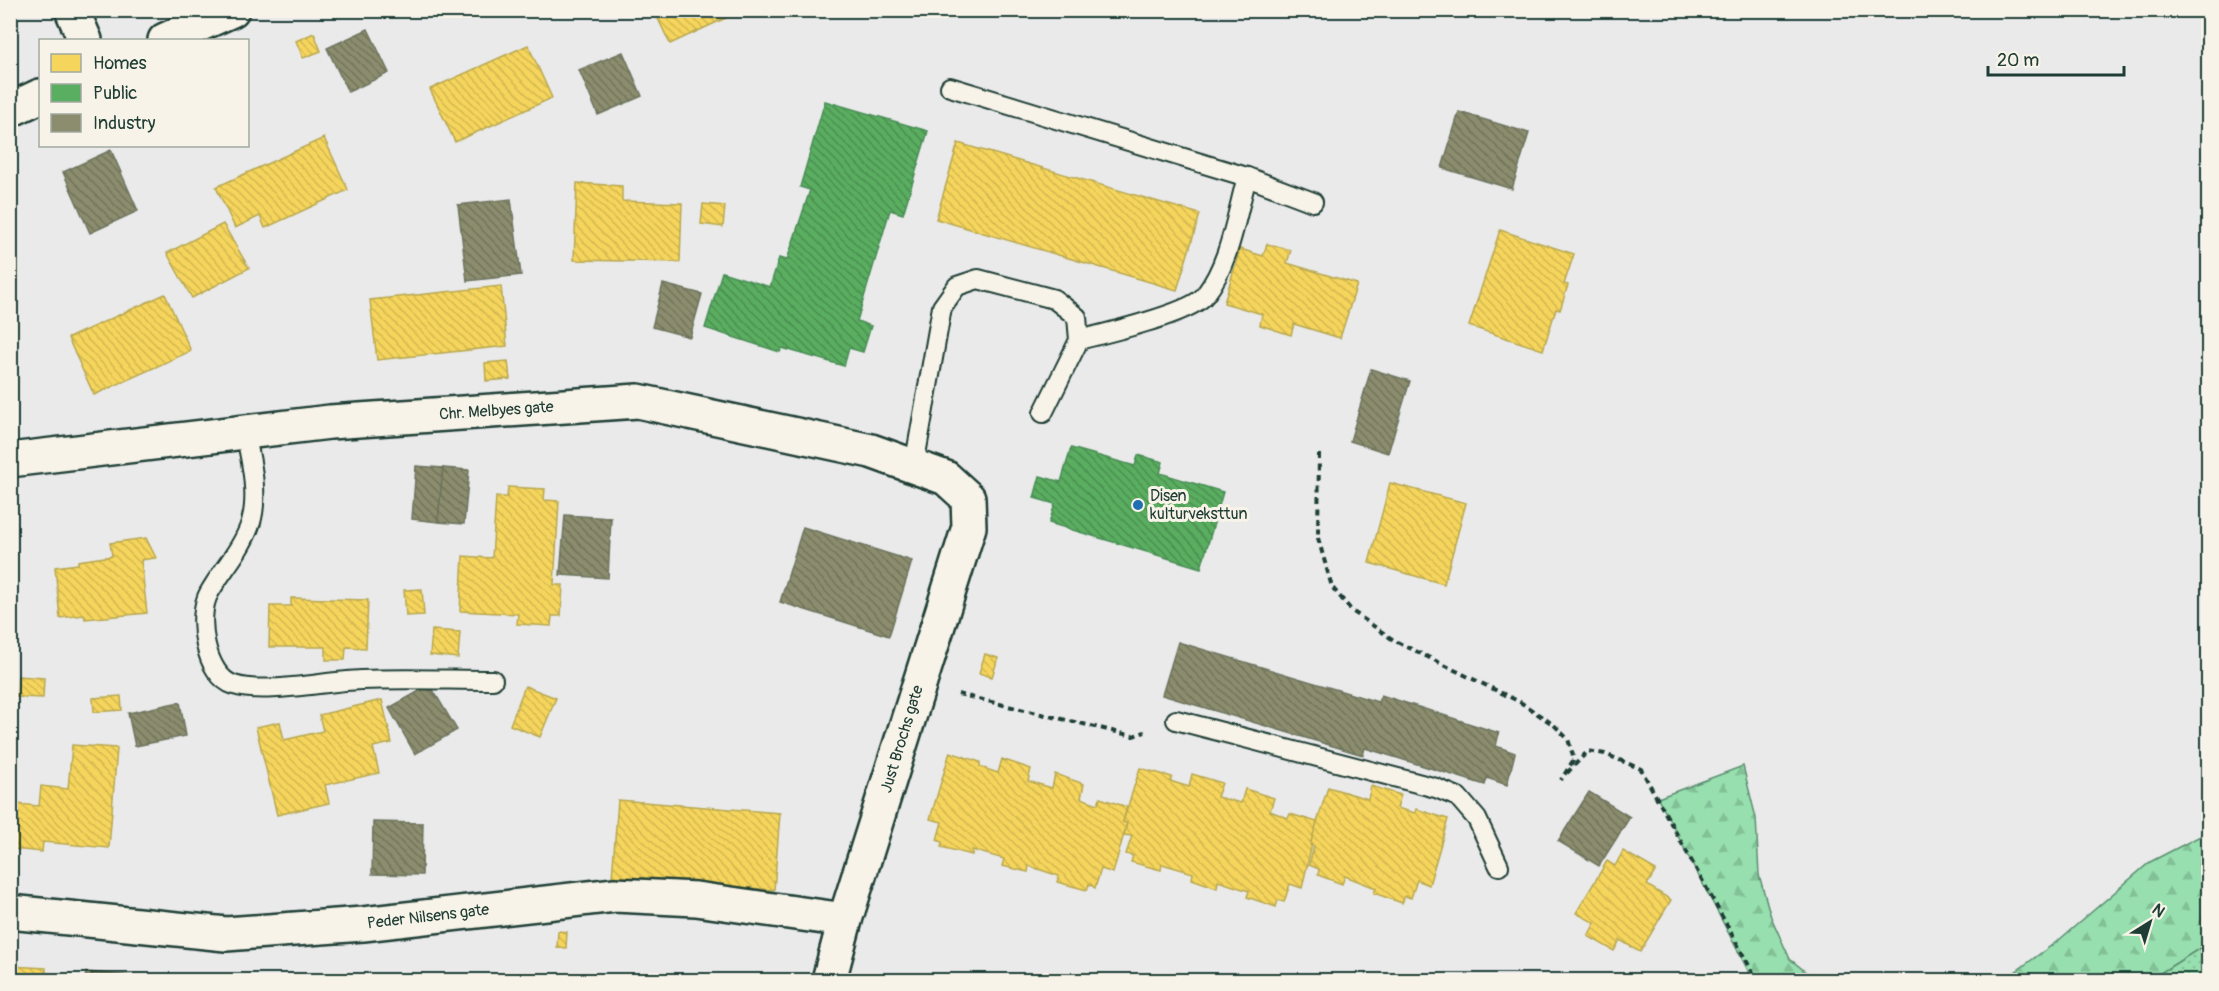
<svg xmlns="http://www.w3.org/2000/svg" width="2219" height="991" font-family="Pangolin,sans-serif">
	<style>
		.grass { fill: url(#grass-dots); stroke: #5b8e71; stroke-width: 1.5 }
		.forest { fill: url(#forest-firs); stroke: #5b8e71; stroke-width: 1.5 }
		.homes { fill: url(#homes-back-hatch); stroke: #b6a750; stroke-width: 1.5 }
		.public { fill: url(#public-back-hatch); stroke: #488c54; stroke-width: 1.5 }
		.industry { fill: url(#industry-back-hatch); stroke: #6b745d; stroke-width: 1.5 }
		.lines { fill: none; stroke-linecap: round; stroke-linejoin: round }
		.lane-casing { stroke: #1f3d34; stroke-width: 22 }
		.street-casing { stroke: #1f3d34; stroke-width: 38 }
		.path { stroke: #1f3d34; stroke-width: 4; stroke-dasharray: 6 4.5; stroke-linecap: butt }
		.lane { stroke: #f7f3e8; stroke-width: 18 }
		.street { stroke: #f7f3e8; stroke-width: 33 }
		.poi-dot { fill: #1f6fb2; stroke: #f7f3e8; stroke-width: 2 }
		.labels { text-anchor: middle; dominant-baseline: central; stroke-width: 6; stroke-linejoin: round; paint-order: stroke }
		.street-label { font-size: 16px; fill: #1f3d34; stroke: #f7f3e8 }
		.poi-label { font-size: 16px; fill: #1f3d34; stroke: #f7f3e8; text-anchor: start }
	</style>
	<defs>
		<pattern id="grass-dots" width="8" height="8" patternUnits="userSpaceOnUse" patternTransform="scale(1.5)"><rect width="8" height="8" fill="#97dfae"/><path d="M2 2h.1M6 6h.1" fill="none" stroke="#82c096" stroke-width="1.8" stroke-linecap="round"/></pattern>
		<pattern id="forest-firs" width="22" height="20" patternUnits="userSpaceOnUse" patternTransform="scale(1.5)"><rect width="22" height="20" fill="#97dfae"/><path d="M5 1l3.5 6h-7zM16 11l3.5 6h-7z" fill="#82c096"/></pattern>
		<pattern id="homes-back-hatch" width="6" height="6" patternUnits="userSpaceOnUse" patternTransform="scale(1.5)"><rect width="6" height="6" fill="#f6d55c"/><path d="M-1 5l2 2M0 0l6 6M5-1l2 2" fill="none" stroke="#d2b851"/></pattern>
		<pattern id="public-back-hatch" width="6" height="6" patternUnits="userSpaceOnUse" patternTransform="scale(1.5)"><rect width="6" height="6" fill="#5aae61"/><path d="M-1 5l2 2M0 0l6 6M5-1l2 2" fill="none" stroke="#4a8f51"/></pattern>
		<pattern id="industry-back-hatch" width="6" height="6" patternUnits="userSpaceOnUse" patternTransform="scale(1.5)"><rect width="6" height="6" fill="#8c8c6e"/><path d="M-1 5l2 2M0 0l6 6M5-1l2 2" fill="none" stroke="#72745b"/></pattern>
	</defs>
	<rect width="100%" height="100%" fill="#eaeaeb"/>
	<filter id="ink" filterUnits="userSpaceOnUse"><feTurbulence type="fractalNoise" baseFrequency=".0167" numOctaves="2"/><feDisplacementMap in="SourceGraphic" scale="12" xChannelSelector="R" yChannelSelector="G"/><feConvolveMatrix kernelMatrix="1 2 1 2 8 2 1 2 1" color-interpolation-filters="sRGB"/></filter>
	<g filter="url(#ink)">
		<path class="grass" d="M2208,943v37h-59z"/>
		<g class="forest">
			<path d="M1743,766l13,52 3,57 12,42 19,42 26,21h-63l-95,-182z"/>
			<path d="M2208,832v111l-59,37h-145l55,-40 91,-78z"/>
		</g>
		<g class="homes">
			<path d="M654,10h89l-73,34z"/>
			<path d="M314,33l7,18 -18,7 -7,-17z"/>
			<path d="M528,45l24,53 -97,44 -25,-53z"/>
			<path d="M324,138l24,52 -83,38 -5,-12 -25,12 -19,-41z"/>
			<path d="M958,143l242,71 -23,76 -241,-71z"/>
			<path d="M577,183l45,3v15l60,2 -2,59 -106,-2z"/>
			<path d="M703,204l22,2 -2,21 -22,-3z"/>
			<path d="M223,224l26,44 -57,30 -25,-45z"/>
			<path d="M1500,230l74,24 -10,30 4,1 -8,25 -4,-1 -13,41 -74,-24z"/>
			<path d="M1267,244l24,6 -4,13 70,21 -17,54 -46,-14 -3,11 -31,-10 2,-11 -38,-11 16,-54 23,7z"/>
			<path d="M501,286l6,60 -130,14 -7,-60z"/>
			<path d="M165,294l26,57 -97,44 -26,-57z"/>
			<path d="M508,361l2,18 -24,2 -1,-18z"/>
			<path d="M1390,483l76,20 -22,81 -75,-21z"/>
			<path d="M508,487l37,2 -1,11 15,1 -5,84h9l-2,31h-9l-1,10 -34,-2 1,-10 -58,-3 3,-55 29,2 4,-61h11z"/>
			<path d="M146,538l10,20 -15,2 6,53 -62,6 -1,-4 -24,3 -5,-51 23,-3v-3l34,-5 -2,-13z"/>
			<path d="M422,589l2,26 -18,1 -2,-26z"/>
			<path d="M291,598l77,2 -2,48 -20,-1 -1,13h-19v-13h-57l1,-41h21z"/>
			<path d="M432,630l28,2 -2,26 -28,-3z"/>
			<path d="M985,654l13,4 -6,19 -13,-4z"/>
			<path d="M18,676l26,2 -1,20 -26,-1z"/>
			<path d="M525,686l31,12 -16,39 -30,-12z"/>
			<path d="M121,696l1,14 -28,2 -1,-14z"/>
			<path d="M382,700l10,43 -19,4 6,26 -54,12 4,18 -52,12 -21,-88 24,-5 4,18 39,-9 -4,-16z"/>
			<path d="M72,745l45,3 -8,100 -66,-6 -1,10 -29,-3 4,-45 22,2 2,-20 27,3z"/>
			<path d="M950,752l30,10v5l18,6 4,-14 29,10 -3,12 24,7 3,-14 29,10 -3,14 17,6 2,-6 27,9 -4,15 4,1 -14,50 -12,-4 -6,19 -6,-4 -2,6 -30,-8 2,-6 -30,-10 -1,6 -26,-6 2,-7 -32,-9v5l-31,-8 1,-5 -5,-2 5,-18 -12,-3z"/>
			<path d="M1140,768l32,9 -2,4 19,6 3,-13 30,9 -5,14 24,6 4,-14 29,9 -4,13 18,7 2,-4 27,8 -15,66 -12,-4 -6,18 -6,-2 -2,7 -29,-10 2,-6 -31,-10 -1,7 -25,-9 1,-6 -31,-9 -1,6 -30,-8 2,-6 -7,-2 6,-18 -8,-1 3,-12 -4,-1z"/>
			<path d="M1371,786l30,9 -4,13 18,5 1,-4 32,10 -19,66 -12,-5 -6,18 -6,-2 -3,7 -28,-10 2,-5 -31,-12 -3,8 -24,-9 1,-6 -10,-4 5,-19 -4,-1 18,-58 40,12z"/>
			<path d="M618,800l162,13 -6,77 -162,-12z"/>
			<path d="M1623,851l33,19 -9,15 24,15 -31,52 -20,-12 -6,11 -26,-15 7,-13 -19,-10 31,-52 8,5z"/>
			<path d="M558,931l9,1 -1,16 -9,-1z"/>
			<path d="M10,966l36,2v12h-36z"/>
		</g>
		<g class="public">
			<path d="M825,101l103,30 -25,83 -13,-4 -33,111 14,5 -8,26 -14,-4 -5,18 -62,-18 -2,4 -75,-24 17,-56 48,15 9,-29 8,2 23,-70 -10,-3z"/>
			<path d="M1071,448l64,18 3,-11 25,7 -3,11 63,19 -22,76 -152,-45 6,-19 -21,-6 6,-22 21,6z"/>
		</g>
		<g class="industry">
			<path d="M368,29l21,44 -41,19 -21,-44z"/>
			<path d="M623,52l19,44 -44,19 -19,-45z"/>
			<path d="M1459,112l70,21 -17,56 -70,-21z"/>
			<path d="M111,150l27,61 -48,22 -27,-61z"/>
			<path d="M511,199l10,76 -54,6 -9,-76z"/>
			<path d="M663,284l39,10 -12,43 -38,-10z"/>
			<path d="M1371,369l39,12 -22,72 -38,-12z"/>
			<path d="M416,466l27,2 -5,54 -26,-3z"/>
			<path d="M443,468l26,2 -5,54 -26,-2z"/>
			<path d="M565,515l46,3 -3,60 -48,-3z"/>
			<path d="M803,527l109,34 -23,75 -109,-34z"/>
			<path d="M1178,642l200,60 3,-7 118,38 -3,13 19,7 -8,32 -20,-7 -2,7 -120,-37 -2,7 -201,-60z"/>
			<path d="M430,685l27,45 -42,24 -26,-46z"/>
			<path d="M180,702l6,34 -51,10 -7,-33z"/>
			<path d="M1589,792l41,25 -31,49 -41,-25z"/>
			<path d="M373,822l50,1 -1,52 -50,-1z"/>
			<path d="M86,972l48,4v4h-49z"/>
		</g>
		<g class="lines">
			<defs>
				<g id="lane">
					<path d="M950,87l297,90 66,25"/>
					<path d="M1079,340c26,-7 112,-26 126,-45 25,-32 31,-79 42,-118"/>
					<path d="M245,432c6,28 14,63 6,90 -8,26 -29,48 -42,71 -13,23 -4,83 25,92 30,10 92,-4 127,-5 43,-2 88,0 132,0"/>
					<path d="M914,466l28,-159 15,-21 21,-7 76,20 23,18 2,23 -36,73"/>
					<path d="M1176,720l260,68 22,9 19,22 22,47"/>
				</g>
				<g id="street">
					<path d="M72,10l13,30"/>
					<path d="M165,40l67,-30"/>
					<path d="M10,110l30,-14"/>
					<path id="s1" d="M10,460l320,-38 308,-21 233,50 75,27 22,20 1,29 -124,393 -16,60"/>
					<path id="s2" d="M10,912l216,22 137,-10 252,-29 81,4 149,21"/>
				</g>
			</defs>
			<use href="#lane" class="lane-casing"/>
			<use href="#street" class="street-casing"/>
			<g class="path">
				<path d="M1319,454l-1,84 14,49 20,24 43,30 125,61 34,23 14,14 6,20 -13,21"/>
				<path d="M958,694l175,42 12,-4"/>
				<path d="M1567,773l21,-22 17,3 36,15 116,211"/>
			</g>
			<use href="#lane" class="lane"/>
			<use href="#street" class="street"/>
		</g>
	</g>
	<circle class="poi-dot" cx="1138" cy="505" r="6"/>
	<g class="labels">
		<g class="street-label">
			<text stroke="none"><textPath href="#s1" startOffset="489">Chr. Melbyes gate</textPath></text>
			<text transform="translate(902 739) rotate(-73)">Just Brochs gate</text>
			<text stroke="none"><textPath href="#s2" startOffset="420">Peder Nilsens gate</textPath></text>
		</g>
		<g class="poi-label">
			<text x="1150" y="496">Disen<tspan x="1150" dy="18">kulturveksttun</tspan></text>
		</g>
	</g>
	<rect width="2219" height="991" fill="none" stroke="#f7f3e8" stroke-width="36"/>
	<rect x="18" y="18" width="2183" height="955" fill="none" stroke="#1f3d34" stroke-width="2" filter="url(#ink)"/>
	<rect x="39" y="39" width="210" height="108" fill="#f7f3e8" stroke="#a1aaa0" stroke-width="1.5"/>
	<rect x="51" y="54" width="30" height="18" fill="#f6d55c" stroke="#a1aaa0" stroke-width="1.5"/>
	<text x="93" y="69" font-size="18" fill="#1f3d34">Homes</text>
	<rect x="51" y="84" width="30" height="18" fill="#5aae61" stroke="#a1aaa0" stroke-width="1.5"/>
	<text x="93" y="99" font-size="18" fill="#1f3d34">Public</text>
	<rect x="51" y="114" width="30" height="18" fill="#8c8c6e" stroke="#a1aaa0" stroke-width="1.5"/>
	<text x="93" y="129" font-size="18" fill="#1f3d34">Industry</text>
	<g transform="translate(2150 922) rotate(37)" stroke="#f7f3e8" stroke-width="4.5" paint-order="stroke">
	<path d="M0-4.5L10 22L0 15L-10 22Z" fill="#1f3d34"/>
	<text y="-9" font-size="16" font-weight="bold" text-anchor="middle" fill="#1f3d34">N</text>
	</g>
	<path d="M1988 66v9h136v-9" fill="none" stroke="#1f3d34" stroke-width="3"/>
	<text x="1997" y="66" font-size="18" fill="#1f3d34" stroke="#f7f3e8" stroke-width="4.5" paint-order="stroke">20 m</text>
</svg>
